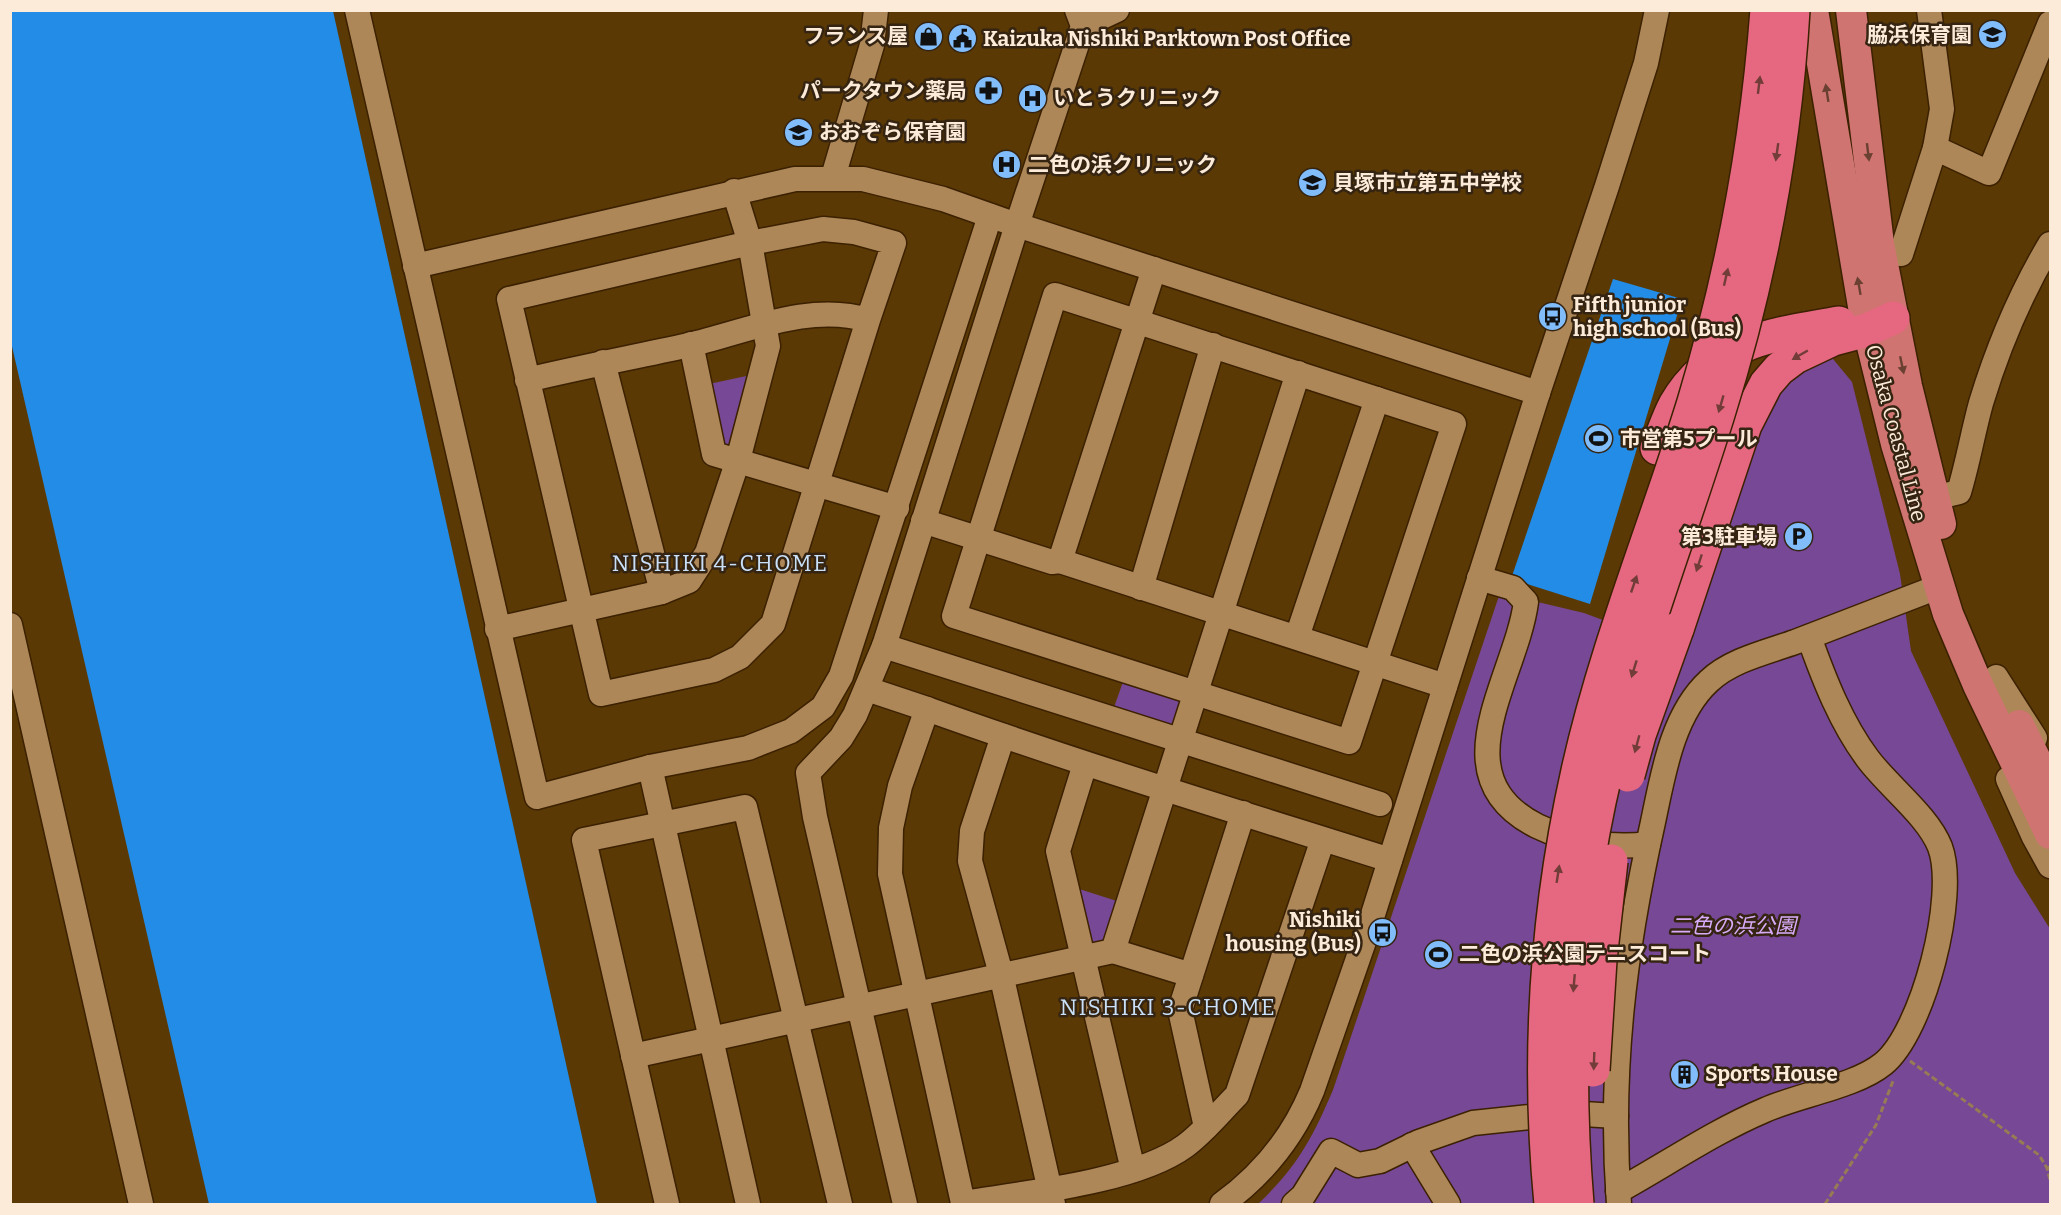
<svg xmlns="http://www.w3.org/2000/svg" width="2061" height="1215" font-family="Bitter,'Noto Sans JP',serif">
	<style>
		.green { fill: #774896 }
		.water { fill: #238ce6 }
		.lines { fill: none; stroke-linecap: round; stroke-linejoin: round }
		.minor-casing { stroke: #3b2100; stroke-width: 27 }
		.major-casing { stroke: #3b2100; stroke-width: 33 }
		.highway-casing { stroke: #3b2100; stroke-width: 36 }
		.path { stroke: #977b54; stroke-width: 3; stroke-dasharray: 6 3; stroke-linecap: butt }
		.minor { stroke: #ae8759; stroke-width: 24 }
		.major { stroke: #cf7470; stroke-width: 30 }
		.highway { stroke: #e56880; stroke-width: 33 }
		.highway-bridge-casing { stroke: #3b2100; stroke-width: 36; stroke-linecap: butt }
		.highway-bridge { stroke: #e56880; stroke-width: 33 }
		.oneway { fill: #723c38 }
		.oneway2 { fill: #6a4032 }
		.labels { text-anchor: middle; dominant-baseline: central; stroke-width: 5; stroke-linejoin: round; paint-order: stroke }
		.poi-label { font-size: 21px; font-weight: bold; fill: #fcebd8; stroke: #342411; text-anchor: start }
		.street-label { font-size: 21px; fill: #fcebd8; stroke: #342411 }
		.park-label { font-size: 21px; font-style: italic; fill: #d8abf9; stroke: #342411 }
		.neighbourhood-label { font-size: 22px; letter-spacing: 1.5px; fill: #cae0f8; stroke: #342411 }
	</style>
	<rect width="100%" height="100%" fill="#5b3905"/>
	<g class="green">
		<path d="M1814,358l19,1 19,23 48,192 11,77 104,222 35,56v275h-792c39,-37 54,-65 75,-114l167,-497 84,20 102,38 87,-262z"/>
		<path d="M751,375l-19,74 -12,-3 -11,-62z"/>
		<path d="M1124,679l62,19 -13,33 -61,-18z"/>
		<path d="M1076,888l44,14 -12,39 -17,4z"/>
	</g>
	<g class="water">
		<path d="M10,11h323l264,1193h-388l-198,-862z"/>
		<path d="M1613,279l69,20 -92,305 -79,-25z"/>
	</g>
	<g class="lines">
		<defs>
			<g id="minor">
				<path d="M357,10l180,787 113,-30 98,-19 43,-17 32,-24 18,-31 149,-460"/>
				<path d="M1083,26l34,-16"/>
				<path d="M1935,148l54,25 61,-150"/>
				<path d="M833,177l39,-132 4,-35"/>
				<path d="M1901,254l34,-106 7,-39 -13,-99"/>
				<path d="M415,266l380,-87h68l80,20 74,26 521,168"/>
				<path d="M1154,269l-94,292 385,125"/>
				<path d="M1055,295l399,129 -105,318 -395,-126z"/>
				<path d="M691,344l23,110 183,54"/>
				<path d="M603,362l59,230"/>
				<path d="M527,380c54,-13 108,-23 162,-35 57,-13 120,-43 179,-25l-95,304 -33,33 -26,13 -113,24 -92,-395 241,-56 73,-14 31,3 40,11 -26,77"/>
				<path d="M1934,498l25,-6c9,-30 14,-60 22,-89 17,-56 40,-110 69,-159"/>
				<path d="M923,521l129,41 8,-1"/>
				<path d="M1479,578l34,10 13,14c-10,76 -88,174 11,224 33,16 75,23 111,18"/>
				<path d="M1141,588l72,-243"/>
				<path d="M10,625l131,579"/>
				<path d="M497,629l165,-37 27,-11 18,-28 31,-93 30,-114 -18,-103 -16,-52"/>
				<path d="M1297,637l80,-238"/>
				<path d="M884,646l496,158"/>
				<path d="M1996,677l39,61"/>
				<path d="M867,689l60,20"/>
				<path d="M1003,736l-31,95 -2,30 31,113 52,230"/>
				<path d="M1085,764l-27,87 75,319"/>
				<path d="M650,767l98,437"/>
				<path d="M2008,779l26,58 16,29"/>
				<path d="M1323,839l-86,256c-17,17 -33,37 -52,51 -49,36 -161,47 -222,57l-73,-329 1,-46 9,-42 27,-77c153,55 308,102 463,151"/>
				<path d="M1113,951l78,24"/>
				<path d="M633,1056l480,-105 185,-578"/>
				<path d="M1206,1127l-26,-117 63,-197"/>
				<path d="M1412,1145l36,59"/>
				<path d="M1618,1191c49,-27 95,-59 147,-81 34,-15 91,-24 118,-46 40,-32 75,-169 57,-217 -12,-31 -51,-60 -72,-88 -27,-36 -44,-80 -59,-122"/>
				<path d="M667,1204l-83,-364 161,-33 95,397"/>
				<path d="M905,1204l-90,-387 -7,-44 33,-35 14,-23 29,-69 133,-421 66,-199 -6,-16"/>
				<path d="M1222,1204c40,-29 71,-67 90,-113l57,-164 169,-534 69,-207 39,-123 11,-53"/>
				<path d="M1294,1204l9,-8 28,-45 27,14 22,-4 39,-19 54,-19 94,-10 49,3"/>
				<path d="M1619,1204c-10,-133 5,-252 34,-382 10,-47 19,-107 56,-141 22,-21 58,-29 86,-39 45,-17 90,-35 135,-52"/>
			</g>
			<g id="major">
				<path d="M1813,10l52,308 31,126 52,170 30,71 72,149"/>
				<path d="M1851,10l28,234 28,142 34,138"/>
				<path d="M2019,725l31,63"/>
			</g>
			<g id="highway">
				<path d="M1657,448c6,-14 11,-30 18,-43 36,-63 99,-71 164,-82"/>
				<path d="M1677,629l68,-204 21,-41 13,-15 16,-12 38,-18 34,-9 26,-12"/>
			</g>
		</defs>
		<use href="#minor" class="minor-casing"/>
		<use href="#major" class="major-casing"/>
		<use href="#highway" class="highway-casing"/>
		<g class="path">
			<path d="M1910,1061l129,94 8,13"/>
			<path d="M2050,1167l-3,1 3,12"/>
			<path d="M1825,1204l51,-79 17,-44"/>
		</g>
		<use href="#minor" class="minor"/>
		<use href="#major" class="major"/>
		<use href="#highway" class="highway"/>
		<defs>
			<g id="highway-bridge">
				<path d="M1628,775l11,-40 38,-106"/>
				<path d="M1593,1070l7,-110 11,-99"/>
				<path d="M1551,1204c-14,-145 -5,-290 27,-433 28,-126 78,-246 116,-369 38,-126 63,-259 73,-392"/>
				<path d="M1577,1204c-12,-145 -5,-291 29,-433 29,-121 75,-238 112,-357 41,-130 67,-267 75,-404"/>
			</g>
		</defs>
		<use href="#highway-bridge" class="highway-bridge-casing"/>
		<use href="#highway-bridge" class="highway-bridge"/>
	</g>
	<defs><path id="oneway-solid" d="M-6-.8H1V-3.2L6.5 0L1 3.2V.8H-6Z" transform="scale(1.5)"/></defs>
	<g class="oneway">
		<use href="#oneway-solid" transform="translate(1759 85) rotate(-83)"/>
		<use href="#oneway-solid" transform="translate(1777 152) rotate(98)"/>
		<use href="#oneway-solid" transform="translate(1726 277) rotate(-77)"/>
		<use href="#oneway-solid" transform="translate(1800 355) rotate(150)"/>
		<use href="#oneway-solid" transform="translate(1721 404) rotate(106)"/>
		<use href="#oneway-solid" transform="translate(1699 563) rotate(108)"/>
		<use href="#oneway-solid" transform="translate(1634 584) rotate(-71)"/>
		<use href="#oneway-solid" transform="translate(1634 669) rotate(107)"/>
		<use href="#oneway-solid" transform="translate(1637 744) rotate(105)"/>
		<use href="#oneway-solid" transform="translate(1558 874) rotate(-81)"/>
		<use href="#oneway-solid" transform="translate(1574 983) rotate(95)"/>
		<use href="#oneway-solid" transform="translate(1594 1061) rotate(92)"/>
	</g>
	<g class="oneway2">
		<use href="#oneway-solid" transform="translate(1827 93) rotate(-99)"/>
		<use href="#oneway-solid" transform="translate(1868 152) rotate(83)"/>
		<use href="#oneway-solid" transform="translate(1859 286) rotate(-100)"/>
		<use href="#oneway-solid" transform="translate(1902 365) rotate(78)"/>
	</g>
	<defs>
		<symbol id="school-disc" viewBox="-11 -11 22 22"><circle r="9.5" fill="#81bdfa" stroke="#342411"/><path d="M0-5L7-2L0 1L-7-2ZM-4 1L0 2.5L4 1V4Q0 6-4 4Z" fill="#111"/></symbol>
		<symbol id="shop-disc" viewBox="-11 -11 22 22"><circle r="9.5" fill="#81bdfa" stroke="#342411"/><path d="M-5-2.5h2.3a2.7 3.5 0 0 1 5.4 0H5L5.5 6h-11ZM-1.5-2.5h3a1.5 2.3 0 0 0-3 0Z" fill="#111"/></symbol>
		<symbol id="civic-disc" viewBox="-11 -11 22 22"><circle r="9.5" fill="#81bdfa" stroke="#342411"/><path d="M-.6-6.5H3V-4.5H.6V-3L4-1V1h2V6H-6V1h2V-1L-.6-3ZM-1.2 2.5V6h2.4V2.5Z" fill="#111"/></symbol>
		<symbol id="pharmacy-disc" viewBox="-11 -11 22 22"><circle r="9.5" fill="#81bdfa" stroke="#342411"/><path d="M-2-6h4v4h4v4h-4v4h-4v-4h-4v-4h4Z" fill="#111"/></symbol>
		<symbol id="hospital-disc" viewBox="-11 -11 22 22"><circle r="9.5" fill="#81bdfa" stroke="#342411"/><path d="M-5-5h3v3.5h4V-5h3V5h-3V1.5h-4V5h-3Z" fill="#111"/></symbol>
		<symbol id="bus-disc" viewBox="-11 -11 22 22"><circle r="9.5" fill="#81bdfa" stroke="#342411"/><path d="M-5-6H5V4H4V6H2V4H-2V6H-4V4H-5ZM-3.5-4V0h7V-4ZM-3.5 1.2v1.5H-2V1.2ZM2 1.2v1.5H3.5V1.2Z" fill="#111"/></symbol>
		<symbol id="stadium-disc" viewBox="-11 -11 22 22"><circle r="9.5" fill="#81bdfa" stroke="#342411"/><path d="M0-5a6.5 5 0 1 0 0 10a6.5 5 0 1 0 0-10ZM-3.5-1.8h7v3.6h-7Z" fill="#111"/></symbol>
		<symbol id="parking-disc" viewBox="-11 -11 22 22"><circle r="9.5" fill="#81bdfa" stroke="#342411"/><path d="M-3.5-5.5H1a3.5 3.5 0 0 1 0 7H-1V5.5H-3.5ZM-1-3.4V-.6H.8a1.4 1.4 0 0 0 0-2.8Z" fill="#111"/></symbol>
		<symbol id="building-disc" viewBox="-11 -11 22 22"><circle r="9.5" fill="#81bdfa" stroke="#342411"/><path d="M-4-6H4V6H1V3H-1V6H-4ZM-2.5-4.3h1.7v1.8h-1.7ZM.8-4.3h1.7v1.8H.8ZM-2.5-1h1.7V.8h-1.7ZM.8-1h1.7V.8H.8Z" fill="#111"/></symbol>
	</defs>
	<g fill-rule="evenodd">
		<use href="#school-disc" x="1976" y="18" width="33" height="33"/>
		<use href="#shop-disc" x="912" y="20" width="33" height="33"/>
		<use href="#civic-disc" x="946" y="22" width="33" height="33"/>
		<use href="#pharmacy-disc" x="972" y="74" width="33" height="33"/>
		<use href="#hospital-disc" x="1016" y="82" width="33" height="33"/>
		<use href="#school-disc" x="782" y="116" width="33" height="33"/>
		<use href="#hospital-disc" x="990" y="148" width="33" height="33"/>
		<use href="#school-disc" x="1296" y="166" width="33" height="33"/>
		<use href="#bus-disc" x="1536" y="300" width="33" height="33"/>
		<use href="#stadium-disc" x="1582" y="422" width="33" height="33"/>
		<use href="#parking-disc" x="1782" y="520" width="33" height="33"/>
		<use href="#bus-disc" x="1366" y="916" width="33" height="33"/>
		<use href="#stadium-disc" x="1422" y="938" width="33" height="33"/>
		<use href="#building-disc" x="1668" y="1058" width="33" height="33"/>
	</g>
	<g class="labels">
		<g class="poi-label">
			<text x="1972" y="35" text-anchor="end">脇浜保育園</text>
			<text x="908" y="36" text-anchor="end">フランス屋</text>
			<text x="983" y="39">Kaizuka Nishiki Parktown Post Office</text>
			<text x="967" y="91" text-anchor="end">パークタウン薬局</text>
			<text x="1053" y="98">いとうクリニック</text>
			<text x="819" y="132">おおぞら保育園</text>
			<text x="1028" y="165">二色の浜クリニック</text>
			<text x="1333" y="183">貝塚市立第五中学校</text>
			<text x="1573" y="305">Fifth junior<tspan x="1573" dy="24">high school (Bus)</tspan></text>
			<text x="1620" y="439">市営第5プール</text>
			<text x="1777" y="537" text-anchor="end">第3駐車場</text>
			<text x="1361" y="920" text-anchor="end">Nishiki<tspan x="1361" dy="24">housing (Bus)</tspan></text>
			<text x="1459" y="954">二色の浜公園テニスコート</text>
			<text x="1705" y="1074">Sports House</text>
		</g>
		<g class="street-label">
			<text transform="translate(1896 433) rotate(75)">Osaka Coastal Line</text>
		</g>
		<g class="park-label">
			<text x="1733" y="926">二色の浜公園</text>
		</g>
		<g class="neighbourhood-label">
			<text x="720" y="563">NISHIKI 4-CHOME</text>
			<text x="1168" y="1007">NISHIKI 3-CHOME</text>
		</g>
	</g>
	<rect width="2061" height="1215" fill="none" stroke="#fcebd8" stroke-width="24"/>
</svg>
